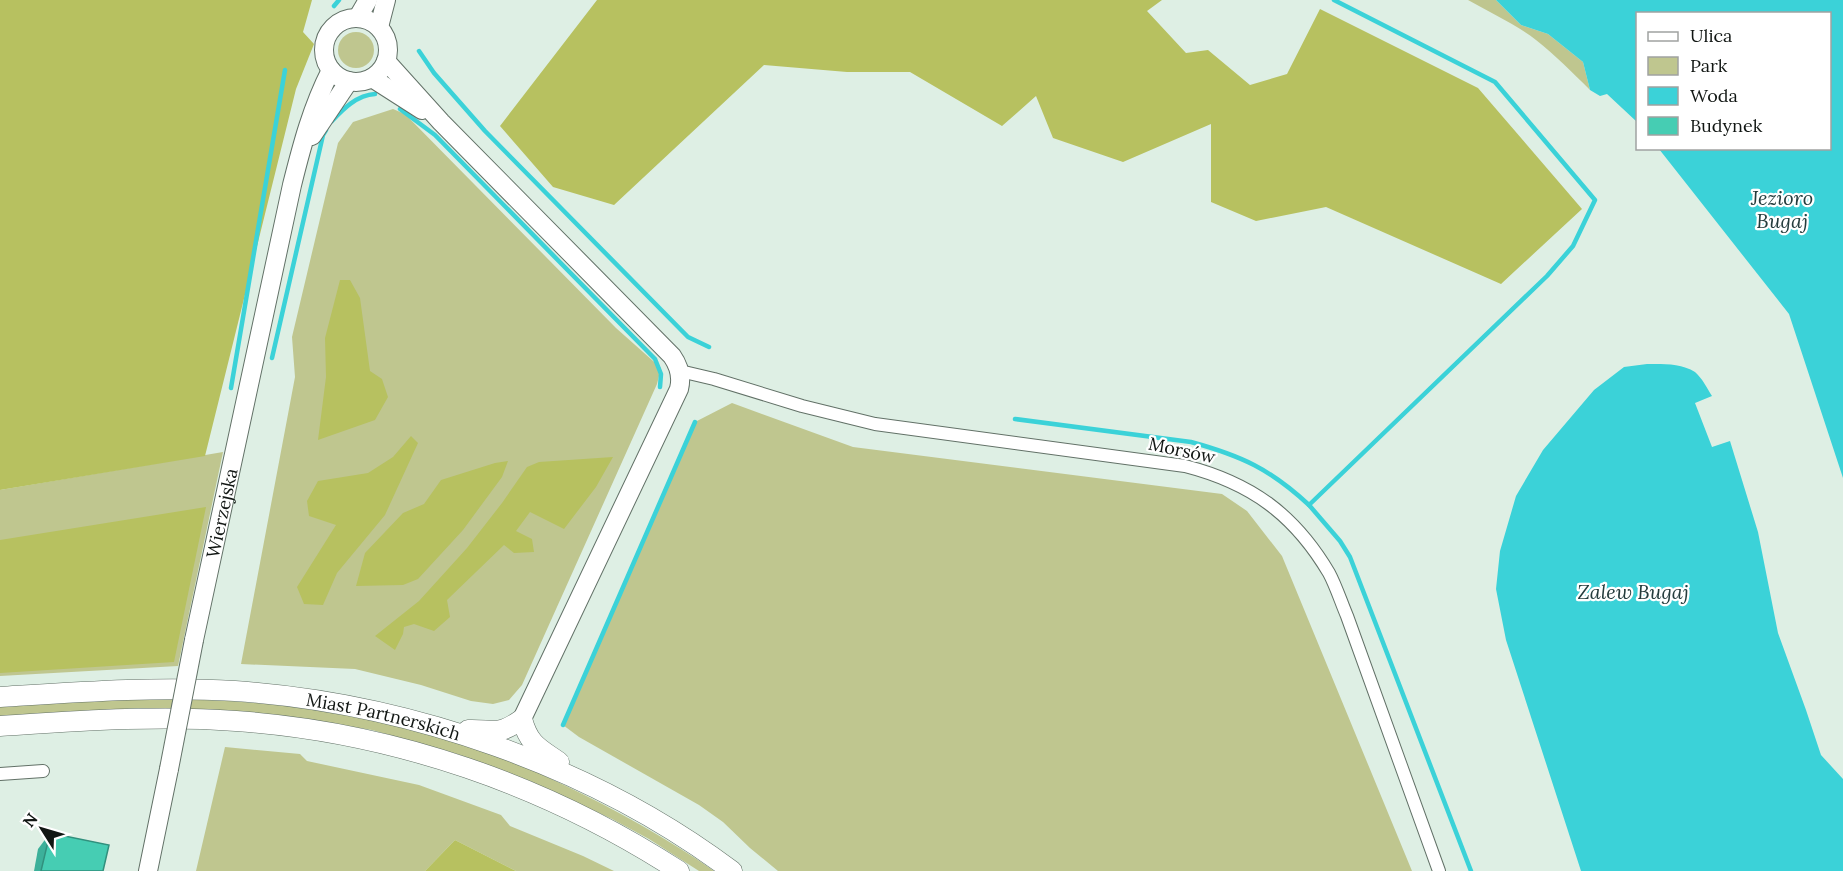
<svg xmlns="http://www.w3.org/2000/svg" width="1843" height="871" font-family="Lora,serif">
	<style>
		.green { fill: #bfc68f }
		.forest { fill: #b7c160 }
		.water { fill: #3bd2d8 }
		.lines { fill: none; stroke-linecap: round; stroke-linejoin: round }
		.stream { stroke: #3bd2d8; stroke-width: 4.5 }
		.street-casing { stroke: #627167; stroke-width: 14 }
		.secondary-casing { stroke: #627167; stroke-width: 20 }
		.primary-casing { stroke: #627167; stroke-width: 21 }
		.street { stroke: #fff; stroke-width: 12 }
		.secondary { stroke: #fff; stroke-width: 18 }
		.primary { stroke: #fff; stroke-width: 20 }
		.secondary-bridge-casing { stroke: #627167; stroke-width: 20; stroke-linecap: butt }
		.secondary-bridge { stroke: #fff; stroke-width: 18 }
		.wall { fill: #3cb09a }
		.building { fill: #46cdb3; stroke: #31907d; stroke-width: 1.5 }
		.labels { text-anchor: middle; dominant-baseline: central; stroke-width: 4.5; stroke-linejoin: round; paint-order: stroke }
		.street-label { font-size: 18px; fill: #111613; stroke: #fff }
		.water-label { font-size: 20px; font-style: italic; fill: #243c3d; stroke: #fff }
	</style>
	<rect width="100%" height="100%" fill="#deefe4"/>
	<g class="green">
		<path d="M1468,0h28l25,25 27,9 35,28 7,28c-17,-17 -35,-35 -54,-50 -21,-16 -45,-27 -68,-40z"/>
		<circle cx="356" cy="50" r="18"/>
		<path d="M393,109l12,5 211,214 45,40 -4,16 -135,301 -13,15 -16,4 -22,-3 -50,-16 -66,-16 -114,-5 54,-287 -3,-40 46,-194 15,-21z"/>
		<path d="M732,403l121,44 369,47 25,17 35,45 130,315h-634l-28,-23 -27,-26 -24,-17 -120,-68 -16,-12 132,-303z"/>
		<path d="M223,452l-45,214 -178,10v-186z"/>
		<path d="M165,699c43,1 86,2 128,8 69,9 138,26 204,48 23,8 45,20 67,30 52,25 103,53 150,86h-15l-50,-32 -37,-20 -82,-38 -73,-27 -85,-24 -91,-14 -65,-6 -78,-2 -138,9v-11l77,-5z"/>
		<path d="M225,747l75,7 7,7 112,24 82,30 9,11 73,30 31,15h-98l-61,-31 -30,31h-229z"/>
	</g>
	<g class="forest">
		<path d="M0,0h312l-9,32 11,12 -18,45 -91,367 -205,34z"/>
		<path d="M597,0h565l-15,11 39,42 22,-3 42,35 37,-11 33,-65 158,79 104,121 -81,75 -175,-77 -70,14 -45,-19v-78l-88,38 -70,-24 -17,-42 -34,30 -92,-54h-63l-83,-7 -150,140 -61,-18 -53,-61z"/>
		<path d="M340,280h10l10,18 10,73 12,8 6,18 -13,23 -57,20 8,-63 -1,-39z"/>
		<path d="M411,436l7,7 -33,72 -48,58 -14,32 -19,-1 -7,-17 39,-62 -27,-9 -2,-15 11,-20 50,-8 25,-16z"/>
		<path d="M613,457l-17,30 -32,42 -34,-17 -14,19 16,8 2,13 -20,1 -10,-8 -57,55 3,17 -16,14 -20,-7 -10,3 -1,7 -8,16 -20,-14 44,-35 48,-53 35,-45 25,-36 12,-5z"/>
		<path d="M508,461l-6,16 -39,53 -45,49 -15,6 -47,1 9,-33 38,-40 21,-9 17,-24 54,-17z"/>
		<path d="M206,507l-32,155 -174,11v-133z"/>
		<path d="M455,840l61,31h-91z"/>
	</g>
	<g class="water">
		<path d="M1496,0h347v478l-54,-164 -130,-165 171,-1v-134h-192l-1,108 -30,-28 -7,2 -10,-6 -7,-28 -35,-28 -27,-9z"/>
		<path d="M1647,364c15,0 34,-1 48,8 7,6 12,16 17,24l-17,7 17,44 18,-6 28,91 20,101 28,77 15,45 22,24v92h-262l-75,-231 -10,-51 4,-38 16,-55 27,-46 51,-60 30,-23z"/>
	</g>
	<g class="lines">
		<g class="stream">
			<path d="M1334,0l161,82 100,118 -22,46 -26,30 -238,229 31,36 10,16 121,314"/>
			<path d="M334,6l5,-6"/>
			<path d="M419,51l15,22 51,58 203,206 21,10"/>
			<path d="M400,109l35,26 220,224 6,15 -1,13"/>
			<path d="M332,121c11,-12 25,-26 43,-27"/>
			<path d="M272,358l51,-223 3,-5"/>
			<path d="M231,388l54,-318"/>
			<path d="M1015,419l176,23c51,14 79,27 118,63"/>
			<path d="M563,725l132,-303"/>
		</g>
		<defs>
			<g id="street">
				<path d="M680,371l34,8 88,27 73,18 310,42c66,17 109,48 144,107 7,13 12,29 18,43l92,255"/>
				<path d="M0,774l43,-3"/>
			</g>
			<g id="secondary">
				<path d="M358,17l10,-17"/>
				<circle cx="356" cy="50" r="32"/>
				<path d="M379,27l7,-27"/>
				<path d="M386,61l55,61 231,234c7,10 10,21 7,33l-157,330"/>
				<path d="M372,78l50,32"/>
				<path d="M312,136l37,-55"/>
				<path id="s1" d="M194,640l98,-455c10,-40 20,-78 39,-115"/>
				<path d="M148,871l21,-102"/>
			</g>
			<g id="primary">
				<path id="s2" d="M0,697c78,-5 157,-11 235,-6 174,12 357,75 497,180"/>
				<path d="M0,726c78,-5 158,-11 236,-5 158,11 310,64 443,150"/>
				<path d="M468,730c26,-1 29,7 54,-11 7,26 17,29 37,43"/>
			</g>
		</defs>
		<use href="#street" class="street-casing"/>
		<use href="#secondary" class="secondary-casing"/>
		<use href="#primary" class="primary-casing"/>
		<use href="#street" class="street"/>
		<use href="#secondary" class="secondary"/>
		<use href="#primary" class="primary"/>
		<defs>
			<path id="secondary-bridge" d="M169,769l25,-129"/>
		</defs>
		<use href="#secondary-bridge" class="secondary-bridge-casing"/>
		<use href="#secondary-bridge" class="secondary-bridge"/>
	</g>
	<path class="wall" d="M50,833l53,38h-69l4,-22z"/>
	<path class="building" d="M50,833l59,12 -6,26h-62z"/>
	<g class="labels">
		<g class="street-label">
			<text transform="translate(1182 450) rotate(12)">Morsów</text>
			<text stroke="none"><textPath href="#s1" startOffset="130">Wierzejska</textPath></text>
			<text stroke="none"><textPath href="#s2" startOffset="386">Miast Partnerskich</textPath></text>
		</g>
		<g class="water-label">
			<text x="1782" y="197">Jezioro<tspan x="1782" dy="23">Bugaj</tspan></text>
			<text x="1633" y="591">Zalew Bugaj</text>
		</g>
	</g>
	<rect x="1636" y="12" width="195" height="138" fill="#ffffff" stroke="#a0a2a1" stroke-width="1.5"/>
	<rect x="1648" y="32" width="30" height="9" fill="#ffffff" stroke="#a0a2a1" stroke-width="1.5"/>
	<text x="1690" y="42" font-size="18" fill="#111613">Ulica</text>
	<rect x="1648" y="57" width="30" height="18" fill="#bfc68f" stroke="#a0a2a1" stroke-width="1.5"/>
	<text x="1690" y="72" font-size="18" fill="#111613">Park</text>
	<rect x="1648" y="87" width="30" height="18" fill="#3bd2d8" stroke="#a0a2a1" stroke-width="1.5"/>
	<text x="1690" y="102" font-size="18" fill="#111613">Woda</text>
	<rect x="1648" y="117" width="30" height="18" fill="#46cdb3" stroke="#a0a2a1" stroke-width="1.5"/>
	<text x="1690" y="132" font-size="18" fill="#111613">Budynek</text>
	<g transform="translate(42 829) rotate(307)" stroke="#ffffff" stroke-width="4.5" paint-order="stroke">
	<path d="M0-4.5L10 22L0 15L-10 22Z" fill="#111613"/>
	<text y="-9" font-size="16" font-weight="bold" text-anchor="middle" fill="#111613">N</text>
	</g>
</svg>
